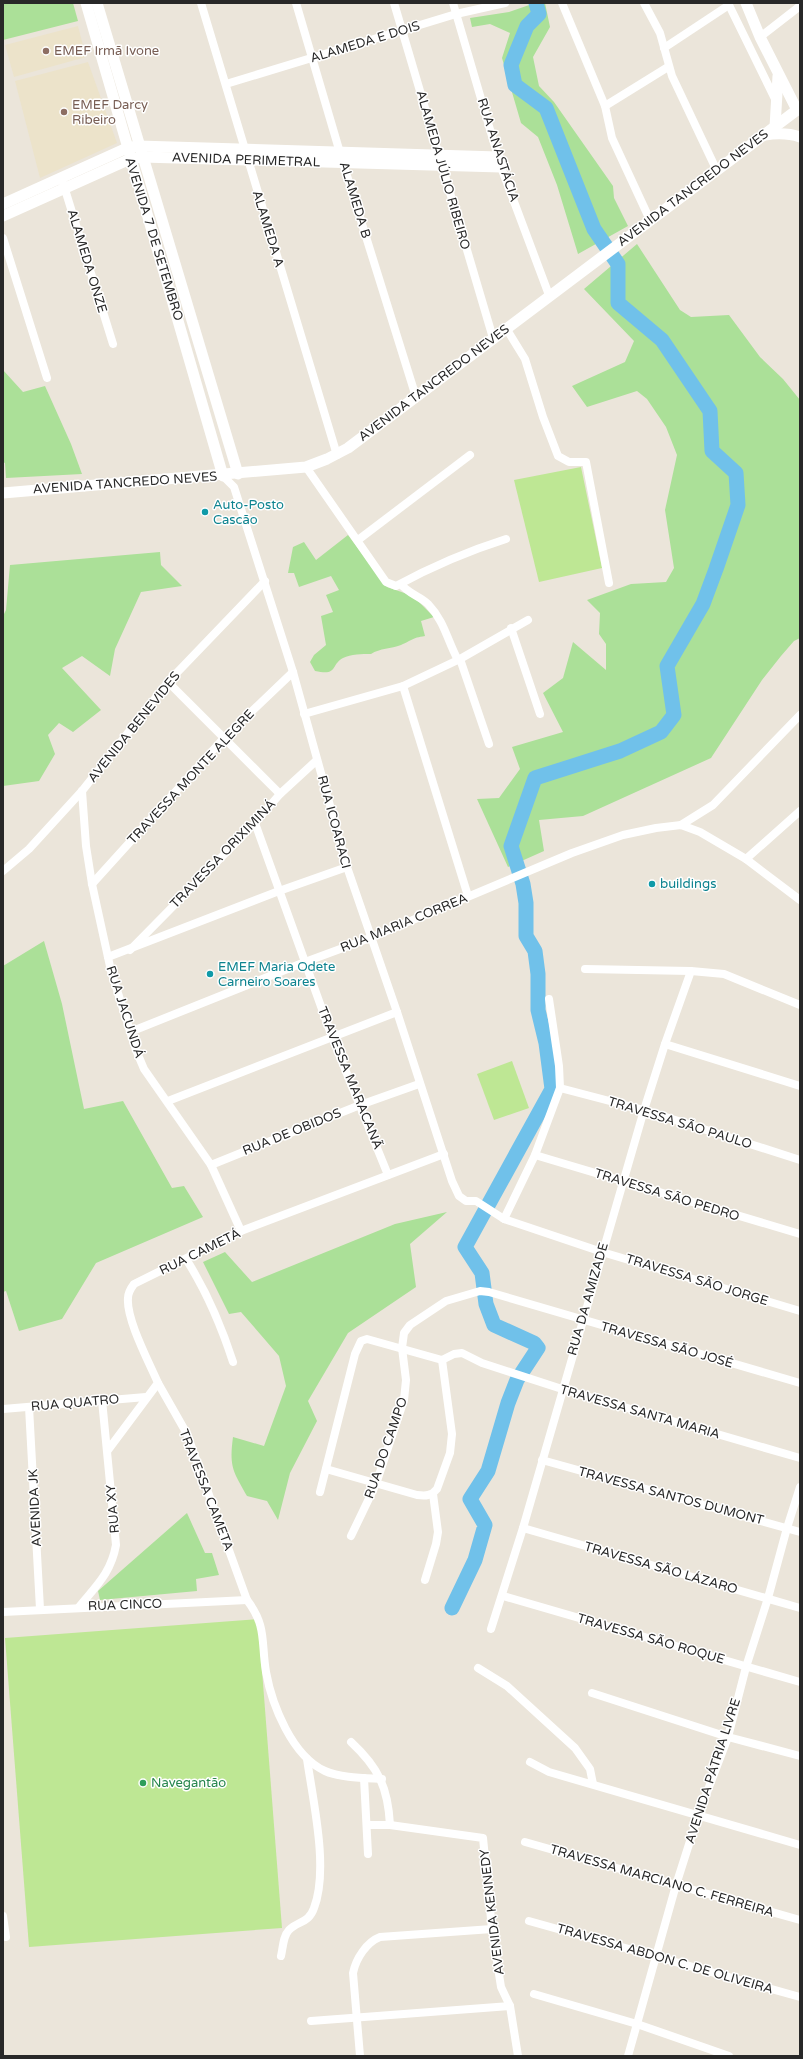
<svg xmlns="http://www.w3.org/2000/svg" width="803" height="2059" font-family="'Varela Round',sans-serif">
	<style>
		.education { fill: #ece3ca }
		.green { fill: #abe098 }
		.pitch { fill: #bee794 }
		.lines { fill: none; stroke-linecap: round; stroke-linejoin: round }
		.river { stroke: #70c1ea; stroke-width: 15 }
		.street { stroke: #fff; stroke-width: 8 }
		.secondary { stroke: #fff; stroke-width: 11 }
		.education-dot { fill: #8d6e63; stroke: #fff; stroke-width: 1.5 }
		.culture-dot { fill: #0f9aa8; stroke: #fff; stroke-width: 1.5 }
		.leisure-dot { fill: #2e9e5b; stroke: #fff; stroke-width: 1.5 }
		.labels { text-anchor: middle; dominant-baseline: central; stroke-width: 3; stroke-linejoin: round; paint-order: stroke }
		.street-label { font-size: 13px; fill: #282828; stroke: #fff }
		.education-label { font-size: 13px; fill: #785e54; stroke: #fff; text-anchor: start }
		.culture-label { font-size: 13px; fill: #0d838f; stroke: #fff; text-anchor: start }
		.leisure-label { font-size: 13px; fill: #27864d; stroke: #fff; text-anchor: start }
	</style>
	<rect width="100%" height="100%" fill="#ebe5da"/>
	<g class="education">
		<path d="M78,26l8,31 -72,20 -9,-32z"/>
		<path d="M88,62l29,81 -77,35 -25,-97z"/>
	</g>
	<g class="green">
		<path d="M3,3h70l5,18 -75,19z"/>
		<path d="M535,3h10l5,24 -17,30 6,29 15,16 59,84 1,12 14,28 -50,28 -21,-69 -19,-48 -17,-14 -19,-65 8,-25 -20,-9 -18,3 -2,-9 39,-6z"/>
		<path d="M637,244l43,66 11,7 38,-2 31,42 23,22 17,21v238l-6,3 -13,15 -19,24 -51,78 -128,58 -44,4 5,31 -36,16 -31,-68 22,-1 21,-29 -8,-22 51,-15 -20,-39 20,-15 10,-36 33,28v-26l-7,-10 1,-21 -13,-13 44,-16 35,-2 8,-14 -9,-58 12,-55 -11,-28 -19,-28 -10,-8 -50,16 -15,-21 53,-24 9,-21 -50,-52z"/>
		<path d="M3,370l20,22 22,-6 26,58 11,30 -76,4 -1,-15 -2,-1z"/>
		<path d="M348,535l39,52 26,9 21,21 -13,4 4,15c-14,2 -12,4 -24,9 -10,4 -21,3 -30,9 -9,0 -20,0 -28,4 -13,7 -4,18 -28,13l-5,-9 4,-7 12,-10 -5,-29 12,-4 -7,-17 13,-5 -8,-14 -32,11 -5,-14h-6l5,-26 11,-5 12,18z"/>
		<path d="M160,552l1,13 21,21 -41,6 -26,57 -5,27 -28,-20 -20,12 39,42 -28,22 -14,-9 -11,12 7,19 -16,27 -36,5v-170l3,-6 4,-45z"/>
		<path d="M44,941l18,63 22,105 39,-8 49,87 12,-2 19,31 -107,46 -34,56 -43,12 -13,-40 -3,1v-326z"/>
		<path d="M447,1212l-37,32 6,43 -68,46 -40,68 9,20 -27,52 -12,47 -11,-19 -20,-5c-14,-25 -18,-29 -14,-59l31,9 22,-60 -7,-30 -38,-44 -12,2 -26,-52 22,-10 27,30 143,-58z"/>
		<path d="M187,1513l18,40h7l7,22 -23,4 1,12 -97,9 -2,-9z"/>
	</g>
	<g class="pitch">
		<path d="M581,467l21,101 -63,14 -25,-102z"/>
		<path d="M512,1061l17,47 -35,12 -17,-46z"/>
		<path d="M258,1619l24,309 -253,19 -24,-309z"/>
	</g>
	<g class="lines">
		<path class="river" d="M452,1608l23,-48 10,-35 -15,-26 18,-28 20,-68 9,-23 21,-32 -4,-5 -40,-18 -8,-21 -4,-31 -17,-26 87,-158 -6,-46 -8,-33v-36l-3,-23 -9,-15v-33l-3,-19 -12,-38 24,-68 85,-27 41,-19 13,-17 -7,-49 36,-62 13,-35 22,-64 -2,-32 -24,-22 -2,-40 -48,-71 -44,-37v-39l-24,-35 -48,-121 -31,-23 -4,-20 16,-39 12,-12 -3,-11"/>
		<g class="street">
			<path d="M201,3l136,452"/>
			<path d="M296,3l47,160 73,234"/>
			<path d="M394,3l99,335"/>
			<path d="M453,3l48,164 48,128"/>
			<path d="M562,3l43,103 7,32 38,82"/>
			<path d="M644,3l16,30 12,43 45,95"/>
			<path d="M728,3l48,98"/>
			<path d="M760,37l40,-31"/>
			<path d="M664,48l65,-43"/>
			<path d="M226,84l230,-70 49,-11"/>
			<path d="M605,106l63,-39"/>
			<path d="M63,183l50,161"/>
			<path d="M3,238l44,140"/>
			<path d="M506,328l19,31 18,58 15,39 11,6h17l23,121"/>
			<path d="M306,467l80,115 10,4c35,-19 72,-35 110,-47"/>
			<path d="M223,476l11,11 59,185 54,195 50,145 55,169 7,15 7,5h10l28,18 98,33 198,59"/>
			<path d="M358,540l112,-85"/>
			<path d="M401,584c6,9 19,12 27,20 17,18 19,36 30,56"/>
			<path d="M511,628l29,86"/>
			<path d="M460,659l29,85"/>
			<path d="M168,682l112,112"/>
			<path d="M403,686l65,210"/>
			<path d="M304,714l99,-28 57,-27 68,-39"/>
			<path d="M82,791l4,55 6,38 19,87 25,79 8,19 67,96 30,66"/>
			<path d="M255,823l77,214 56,138"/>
			<path d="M681,825l32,-20 87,-90"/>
			<path d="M746,859l54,-48"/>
			<path d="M3,871l26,-22 53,-58 86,-109 97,-101"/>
			<path d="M92,884l132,-146 69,-66"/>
			<path d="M130,950l125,-127 25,-29 37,-34"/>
			<path d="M108,957l171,-66 68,-24"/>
			<path d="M585,969l106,2 33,3 76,31"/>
			<path d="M130,1032l175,-70 65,-24 202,-85 51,-18 33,-7 25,-3 19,7 46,27 54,41"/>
			<path d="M665,1044l135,42"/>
			<path d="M560,1088l84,22 156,50"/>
			<path d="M168,1101l229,-89"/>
			<path d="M535,1155l265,79"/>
			<path d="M211,1165l149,-60 59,-21"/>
			<path d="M504,1219l31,-64 25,-67 -1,-22 -10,-67"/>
			<path d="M186,1259c21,33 35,66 47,103"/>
			<path d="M158,1383l29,51 60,166c20,26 14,42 19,72 6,33 26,84 59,99 16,7 39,7 57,8"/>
			<path d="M29,1407l11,202"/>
			<path d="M3,1409l143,-12"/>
			<path d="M108,1450l50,-67c-9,-21 -32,-64 -30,-85 0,-6 3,-10 6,-14l107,-53 203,-77"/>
			<path d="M542,1460l258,72"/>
			<path d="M326,1469l91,26c9,1 14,1 20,-6l13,-36 2,-19 -10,-74"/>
			<path d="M320,1492l35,-138 6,-13 6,-2 75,21 12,-6 8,-1 20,10 80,26 238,69"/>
			<path d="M523,1528l277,80"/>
			<path d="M351,1536l25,-52 28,-84 2,-20 -4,-32 2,-15 6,-8 36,-24 34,-10 9,1 311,91"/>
			<path d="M425,1580l11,-36 2,-12 -5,-38"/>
			<path d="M503,1596l297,86"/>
			<path d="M79,1607c17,-21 32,-34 37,-62l-14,-145"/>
			<path d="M3,1612l244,-12"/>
			<path d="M491,1629l32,-101 121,-418 21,-66 26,-73"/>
			<path d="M478,1668l29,18 68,62 15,21 3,15"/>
			<path d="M592,1693l136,44 72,19"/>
			<path d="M351,1742c28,26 37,46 39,83"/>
			<path d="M530,1762l19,10 251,73"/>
			<path d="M364,1778l4,76"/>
			<path d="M367,1825h23l93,13 9,91 9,58 9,19 8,50"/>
			<path d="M525,1842l275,78"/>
			<path d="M3,1916l3,21"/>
			<path d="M529,1921l271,76"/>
			<path d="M281,1956c2,-8 2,-20 8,-26 9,-9 20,-7 25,-22 15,-39 -1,-107 -7,-149"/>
			<path d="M534,1994l103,30 92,32"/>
			<path d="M311,2021l199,-15"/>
			<path d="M360,2056l-7,-83c3,-15 14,-31 27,-36l112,-8"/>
			<path d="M628,2056l48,-171 22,-69 30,-79 18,-70 22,-69 19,-70 13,-41"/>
		</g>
		<g class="secondary">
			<path d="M86,3l137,473"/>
			<path d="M97,3l141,471"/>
			<path d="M775,127l3,-51"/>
			<path d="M765,135c13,-2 23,-2 35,2"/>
			<path d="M3,204l124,-56 11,-2 360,11"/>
			<path d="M3,216l127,-57 12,-2 359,10"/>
			<path d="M3,493l303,-26 21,-8 21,-11 449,-338 -37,-73 -14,-34"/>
		</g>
	</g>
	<g class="education-dot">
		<circle cx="46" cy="51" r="4"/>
		<circle cx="64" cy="112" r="4"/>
	</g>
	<g class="culture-dot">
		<circle cx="205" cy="512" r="4"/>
		<circle cx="652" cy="884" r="4"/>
		<circle cx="210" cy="974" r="4"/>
	</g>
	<circle class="leisure-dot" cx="143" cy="1783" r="4"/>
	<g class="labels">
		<g class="street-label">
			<text transform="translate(365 42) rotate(-17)">ALAMEDA E DOIS</text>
			<text transform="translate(498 150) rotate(72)">RUA ANASTÁCIA</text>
			<text transform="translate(246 160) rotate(2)">AVENIDA PERIMETRAL</text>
			<text transform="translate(443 170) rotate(74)">ALAMEDA JÚLIO RIBEIRO</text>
			<text transform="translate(693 188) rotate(-37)">AVENIDA TANCREDO NEVES</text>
			<text transform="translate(355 200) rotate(73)">ALAMEDA B</text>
			<text transform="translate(268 229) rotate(73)">ALAMEDA A</text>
			<text transform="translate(154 239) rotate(73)">AVENIDA 7 DE SETEMBRO</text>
			<text transform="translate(87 261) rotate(73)">ALAMEDA ONZE</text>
			<text transform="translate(434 383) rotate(-37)">AVENIDA TANCREDO NEVES</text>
			<text transform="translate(125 483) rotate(-4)">AVENIDA TANCREDO NEVES</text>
			<text transform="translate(134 727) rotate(-51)">AVENIDA BENEVIDES</text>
			<text transform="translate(191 777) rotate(-47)">TRAVESSA MONTE ALEGRE</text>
			<text transform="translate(334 822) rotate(75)">RUA ICOARACI</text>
			<text transform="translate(223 854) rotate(-46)">TRAVESSA ORIXIMINÁ</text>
			<text transform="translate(404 923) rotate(-22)">RUA MARIA CORREA</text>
			<text transform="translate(125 1012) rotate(72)">RUA JACUNDÁ</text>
			<text transform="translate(350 1078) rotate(68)">TRAVESSA MARACANÃ</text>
			<text transform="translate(680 1123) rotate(17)">TRAVESSA SÃO PAULO</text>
			<text transform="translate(292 1132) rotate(-22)">RUA DE OBIDOS</text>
			<text transform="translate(667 1195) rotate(17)">TRAVESSA SÃO PEDRO</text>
			<text transform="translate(200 1252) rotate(-26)">RUA CAMETÁ</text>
			<text transform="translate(697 1280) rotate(17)">TRAVESSA SÃO JORGE</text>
			<text transform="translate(588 1299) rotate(-74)">RUA DA AMIZADE</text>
			<text transform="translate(667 1345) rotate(16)">TRAVESSA SÃO JOSÉ</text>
			<text transform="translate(75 1403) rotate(-5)">RUA QUATRO</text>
			<text transform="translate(640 1412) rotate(16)">TRAVESSA SANTA MARIA</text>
			<text transform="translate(386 1448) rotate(-71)">RUA DO CAMPO</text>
			<text transform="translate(206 1490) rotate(69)">TRAVESSA CAMETA</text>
			<text transform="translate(671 1496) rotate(15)">TRAVESSA SANTOS DUMONT</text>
			<text transform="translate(35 1508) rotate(-93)">AVENIDA JK</text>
			<text transform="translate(113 1509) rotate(-95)">RUA XY</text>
			<text transform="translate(661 1568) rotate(16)">TRAVESSA SÃO LÁZARO</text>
			<text transform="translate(125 1605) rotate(-2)">RUA CINCO</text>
			<text transform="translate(651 1639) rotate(16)">TRAVESSA SÃO ROQUE</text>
			<text transform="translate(713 1771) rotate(-72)">AVENIDA PÁTRIA LIVRE</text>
			<text transform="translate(662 1881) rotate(16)">TRAVESSA MARCIANO C. FERREIRA</text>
			<text transform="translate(492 1912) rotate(-97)">AVENIDA KENNEDY</text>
			<text transform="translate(665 1959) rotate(16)">TRAVESSA ABDON C. DE OLIVEIRA</text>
		</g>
		<g class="education-label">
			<text x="54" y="51">EMEF Irmã Ivone</text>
			<text x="72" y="105">EMEF Darcy<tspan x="72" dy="15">Ribeiro</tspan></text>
		</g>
		<g class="culture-label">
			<text x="213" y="505">Auto-Posto<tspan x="213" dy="15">Cascão</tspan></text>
			<text x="660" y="884">buildings</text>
			<text x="218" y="967">EMEF Maria Odete<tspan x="218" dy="15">Carneiro Soares</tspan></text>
		</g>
		<g class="leisure-label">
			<text x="151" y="1783">Navegantão</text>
		</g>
	</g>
	<rect width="803" height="2059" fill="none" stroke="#282828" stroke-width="8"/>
</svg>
